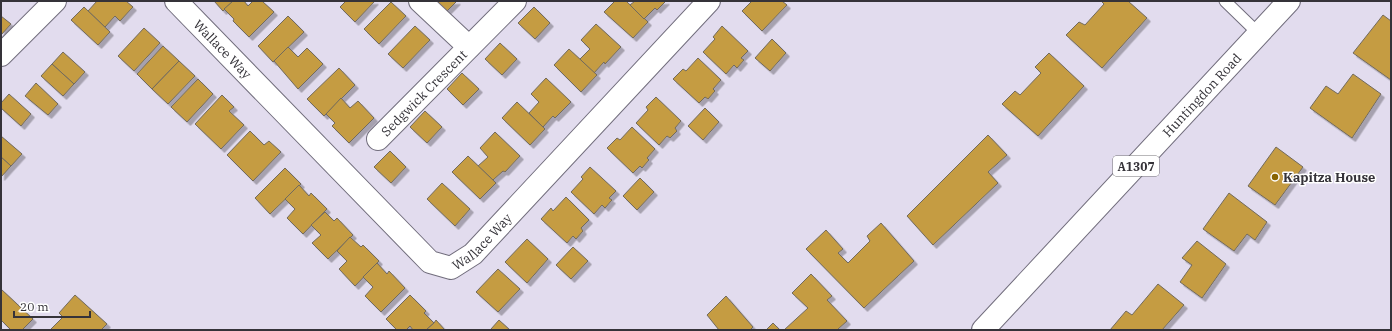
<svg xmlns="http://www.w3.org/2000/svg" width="1392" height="331" font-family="'IBM Plex Serif',serif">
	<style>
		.building { fill: #c59c43; stroke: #726a5c; filter: url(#shadow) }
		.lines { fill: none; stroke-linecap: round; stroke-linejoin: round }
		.service-casing { stroke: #716d7c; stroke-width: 13 }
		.minor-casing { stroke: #716d7c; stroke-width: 24 }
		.primary-casing { stroke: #716d7c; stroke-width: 24 }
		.service { stroke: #fff; stroke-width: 11 }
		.minor { stroke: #fff; stroke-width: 22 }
		.primary { stroke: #fff; stroke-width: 22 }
		.poi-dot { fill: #886401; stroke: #fff; stroke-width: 1.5 }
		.labels { text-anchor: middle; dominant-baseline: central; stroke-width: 3; stroke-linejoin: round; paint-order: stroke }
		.shield { fill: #fff; stroke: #727074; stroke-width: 1 }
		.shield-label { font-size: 12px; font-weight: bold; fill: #353339 }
		.street-label { font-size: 13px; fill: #353339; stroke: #fff }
		.poi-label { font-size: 13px; font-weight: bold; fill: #353339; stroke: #fff; text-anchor: start }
	</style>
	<defs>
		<filter id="shadow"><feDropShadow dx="3.5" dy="3.5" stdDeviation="0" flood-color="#0004"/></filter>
	</defs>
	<rect width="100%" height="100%" fill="#e2dcee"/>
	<g class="building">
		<path d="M97,1h29l7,6 -13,14 -5,-5 -10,11 -17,-16z"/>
		<path d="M214,1h19l-10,10z"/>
		<path d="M233,1h11l4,5 5,-5h9l12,11 -25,25 -16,-16 1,-2 -10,-10z"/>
		<path d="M346,1h29l-20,21 -15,-15z"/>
		<path d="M437,1h20l-10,10z"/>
		<path d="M615,1h11l22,21 -15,16 -29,-26z"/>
		<path d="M635,1h31l-9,9 -2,-2 -11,11 -14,-14z"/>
		<path d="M752,1h30l5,4 -25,26 -20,-20z"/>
		<path d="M1101,1h27l19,17 -45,50 -36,-33 13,-13 6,3 19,-21z"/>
		<path d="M391,2l15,14 -27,28 -15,-15z"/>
		<path d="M84,7l26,25 -12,13 -27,-25z"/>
		<path d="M534,7l16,16 -15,16 -17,-16z"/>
		<path d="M1383,15l8,6v59l-38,-27z"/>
		<path d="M1,16l10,8 -10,11z"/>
		<path d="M288,16l16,16 -31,30 -15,-16z"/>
		<path d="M596,24l25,23 -16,17 -1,-2 -10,11 -14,-14 10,-10 -9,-9z"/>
		<path d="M415,26l15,14 -27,28 -15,-14z"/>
		<path d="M722,26l26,25 -7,7 3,2 -7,8 -3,-3 -8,9 -23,-22 12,-13 -2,-2z"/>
		<path d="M144,28l16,15 -26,28 -16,-15z"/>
		<path d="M772,39l14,14 -16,18 -15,-13z"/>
		<path d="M500,43l17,16 -15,16 -17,-16z"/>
		<path d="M163,46l16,15 -27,28 -15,-15z"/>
		<path d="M288,47l10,10 9,-9 16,16 -25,25 -24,-28z"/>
		<path d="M569,49l28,26 -16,17 -27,-27z"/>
		<path d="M63,52l22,20 -11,12 -22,-20z"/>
		<path d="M1049,53l35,33 -46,50 -36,-32 13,-13 5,4 21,-22 -6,-6z"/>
		<path d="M698,58l23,22 -8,9 2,2 -7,8 -3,-2 -6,6 -26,-24 10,-10 3,2z"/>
		<path d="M179,61l16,15 -27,28 -16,-15z"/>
		<path d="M52,64l22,20 -11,12 -22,-20z"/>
		<path d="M339,68l16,17 -31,31 -17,-17z"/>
		<path d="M462,73l17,16 -16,16 -16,-16z"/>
		<path d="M1353,74l28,20 -29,44 -42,-30 16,-22 12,8z"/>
		<path d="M546,78l25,24 -16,16 -2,-2 -10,11 -14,-14 10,-11 -8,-8z"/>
		<path d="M198,79l15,15 -26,28 -16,-15z"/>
		<path d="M36,83l22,21 -10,11 -23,-19z"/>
		<path d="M9,94l22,20 -10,12 -20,-18v-5z"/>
		<path d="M222,95l12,12 -5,4 15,14 -23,24 -26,-25z"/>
		<path d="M656,97l25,24 -6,7 2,3 -7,7 -3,-2 -8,9 -23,-22 12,-13 -2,-3z"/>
		<path d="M341,98l9,10 8,-7 16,17 -25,25 -17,-17 3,-3 -9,-9z"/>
		<path d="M517,102l28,27 -15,16 -28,-27z"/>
		<path d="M705,108l14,14 -16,18 -15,-14z"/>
		<path d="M425,111l17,16 -15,16 -17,-16z"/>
		<path d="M632,127l23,22 -8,9 2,2 -7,8 -2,-2 -7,7 -26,-25 10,-10 3,2z"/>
		<path d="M250,131l14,14 5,-4 12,11 -28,29 -26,-26z"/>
		<path d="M495,132l25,24 -15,16 -2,-1 -10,9 -15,-14 10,-9 -8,-9z"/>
		<path d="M988,135l19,20 -19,17 10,11 -65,62 -26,-29z"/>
		<path d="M1,136l21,18 -11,12 -10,-9z"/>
		<path d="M1276,147l27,20 -28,38 -27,-19z"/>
		<path d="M390,151l16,16 -15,16 -17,-16z"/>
		<path d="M468,156l28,27 -16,16 -28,-27z"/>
		<path d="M1,157l10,9 -10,11z"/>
		<path d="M590,167l26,24 -7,7 3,2 -7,8 -3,-3 -8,9 -23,-22 12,-13 -2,-2z"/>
		<path d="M285,168l16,16 -31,30 -15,-16z"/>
		<path d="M640,178l14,14 -17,18 -14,-14z"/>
		<path d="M442,183l28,26 -15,17 -28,-27z"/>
		<path d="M299,185l10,11 2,-3 16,16 -24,25 -16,-16 8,-9 -10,-10z"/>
		<path d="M1229,193l38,29 -12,18 -8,-6 -13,17 -31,-22z"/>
		<path d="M566,197l23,23 -8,8 2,3 -7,8 -3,-3 -6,7 -26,-24 10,-11 2,3z"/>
		<path d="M325,212l9,9 3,-3 16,17 -25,24 -16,-16 9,-8 -10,-10z"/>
		<path d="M881,223l33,38 -50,47 -58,-59 20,-19 17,19 -5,4 10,10 22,-22 -3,-5z"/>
		<path d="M350,237l11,10 2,-2 16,16 -24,25 -16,-17 8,-8 -10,-10z"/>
		<path d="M527,239l21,20 -21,24 -22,-21z"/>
		<path d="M1197,241l29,23 -24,34 -22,-16 12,-17 -10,-7z"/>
		<path d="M573,247l15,14 -17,18 -15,-14z"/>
		<path d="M377,263l10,11 2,-3 16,17 -24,24 -16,-16 8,-9 -10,-10z"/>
		<path d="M498,269l22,20 -22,23 -22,-20z"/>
		<path d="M811,274l21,22 -5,4 20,21 -10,9h-53l24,-22 -16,-15z"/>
		<path d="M1158,284l26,21 -22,25h-52l16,-19 6,4z"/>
		<path d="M1,289l32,30 -11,11h-11l-10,-10z"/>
		<path d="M75,295l32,29 -6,6h-51l13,-13 -4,-4z"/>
		<path d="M410,295l16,16 -2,2 10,10 -8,7h-13l-3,-4 -4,4h-9l-11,-11z"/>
		<path d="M726,296l27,31 -3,3h-31l-12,-15z"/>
		<path d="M436,320l9,10h-19l8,-7z"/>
		<path d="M499,320l11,10h-18l-1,-1z"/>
		<path d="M773,323l7,7h-14z"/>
	</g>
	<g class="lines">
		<defs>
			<path id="service" d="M1225,1l34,33"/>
			<g id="minor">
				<path id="s1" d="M176,1l254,261 21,6 22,-14 236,-253"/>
				<path d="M420,1l49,46"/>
				<path d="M1,55l54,-54"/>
				<path id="s2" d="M378,139l137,-138"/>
			</g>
			<g id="primary">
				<path id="s3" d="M983,330l306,-329"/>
			</g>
		</defs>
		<use href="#service" class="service-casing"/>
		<use href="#minor" class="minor-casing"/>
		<use href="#primary" class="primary-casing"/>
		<use href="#service" class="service"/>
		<use href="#minor" class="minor"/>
		<use href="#primary" class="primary"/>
	</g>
	<circle class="poi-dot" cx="1275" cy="177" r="4"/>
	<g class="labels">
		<rect class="shield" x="1113" y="156" width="46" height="20" rx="3"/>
		<g class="shield-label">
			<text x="1136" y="166">A1307</text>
		</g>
		<g class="street-label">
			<text stroke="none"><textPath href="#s1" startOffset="67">Wallace Way</textPath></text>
			<text stroke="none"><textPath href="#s2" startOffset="65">Sedgwick Crescent</textPath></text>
			<text stroke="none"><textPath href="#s3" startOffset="321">Huntingdon Road</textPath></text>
			<text stroke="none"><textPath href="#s1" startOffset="427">Wallace Way</textPath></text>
		</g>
		<g class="poi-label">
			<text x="1283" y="177">Kapitza House</text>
		</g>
	</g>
	<rect width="1392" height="331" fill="none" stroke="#353339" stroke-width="4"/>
	<path d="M14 311v6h76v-6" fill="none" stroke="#353339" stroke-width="2"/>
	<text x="20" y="311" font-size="12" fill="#353339" stroke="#ffffff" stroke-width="3" paint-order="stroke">20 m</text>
</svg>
